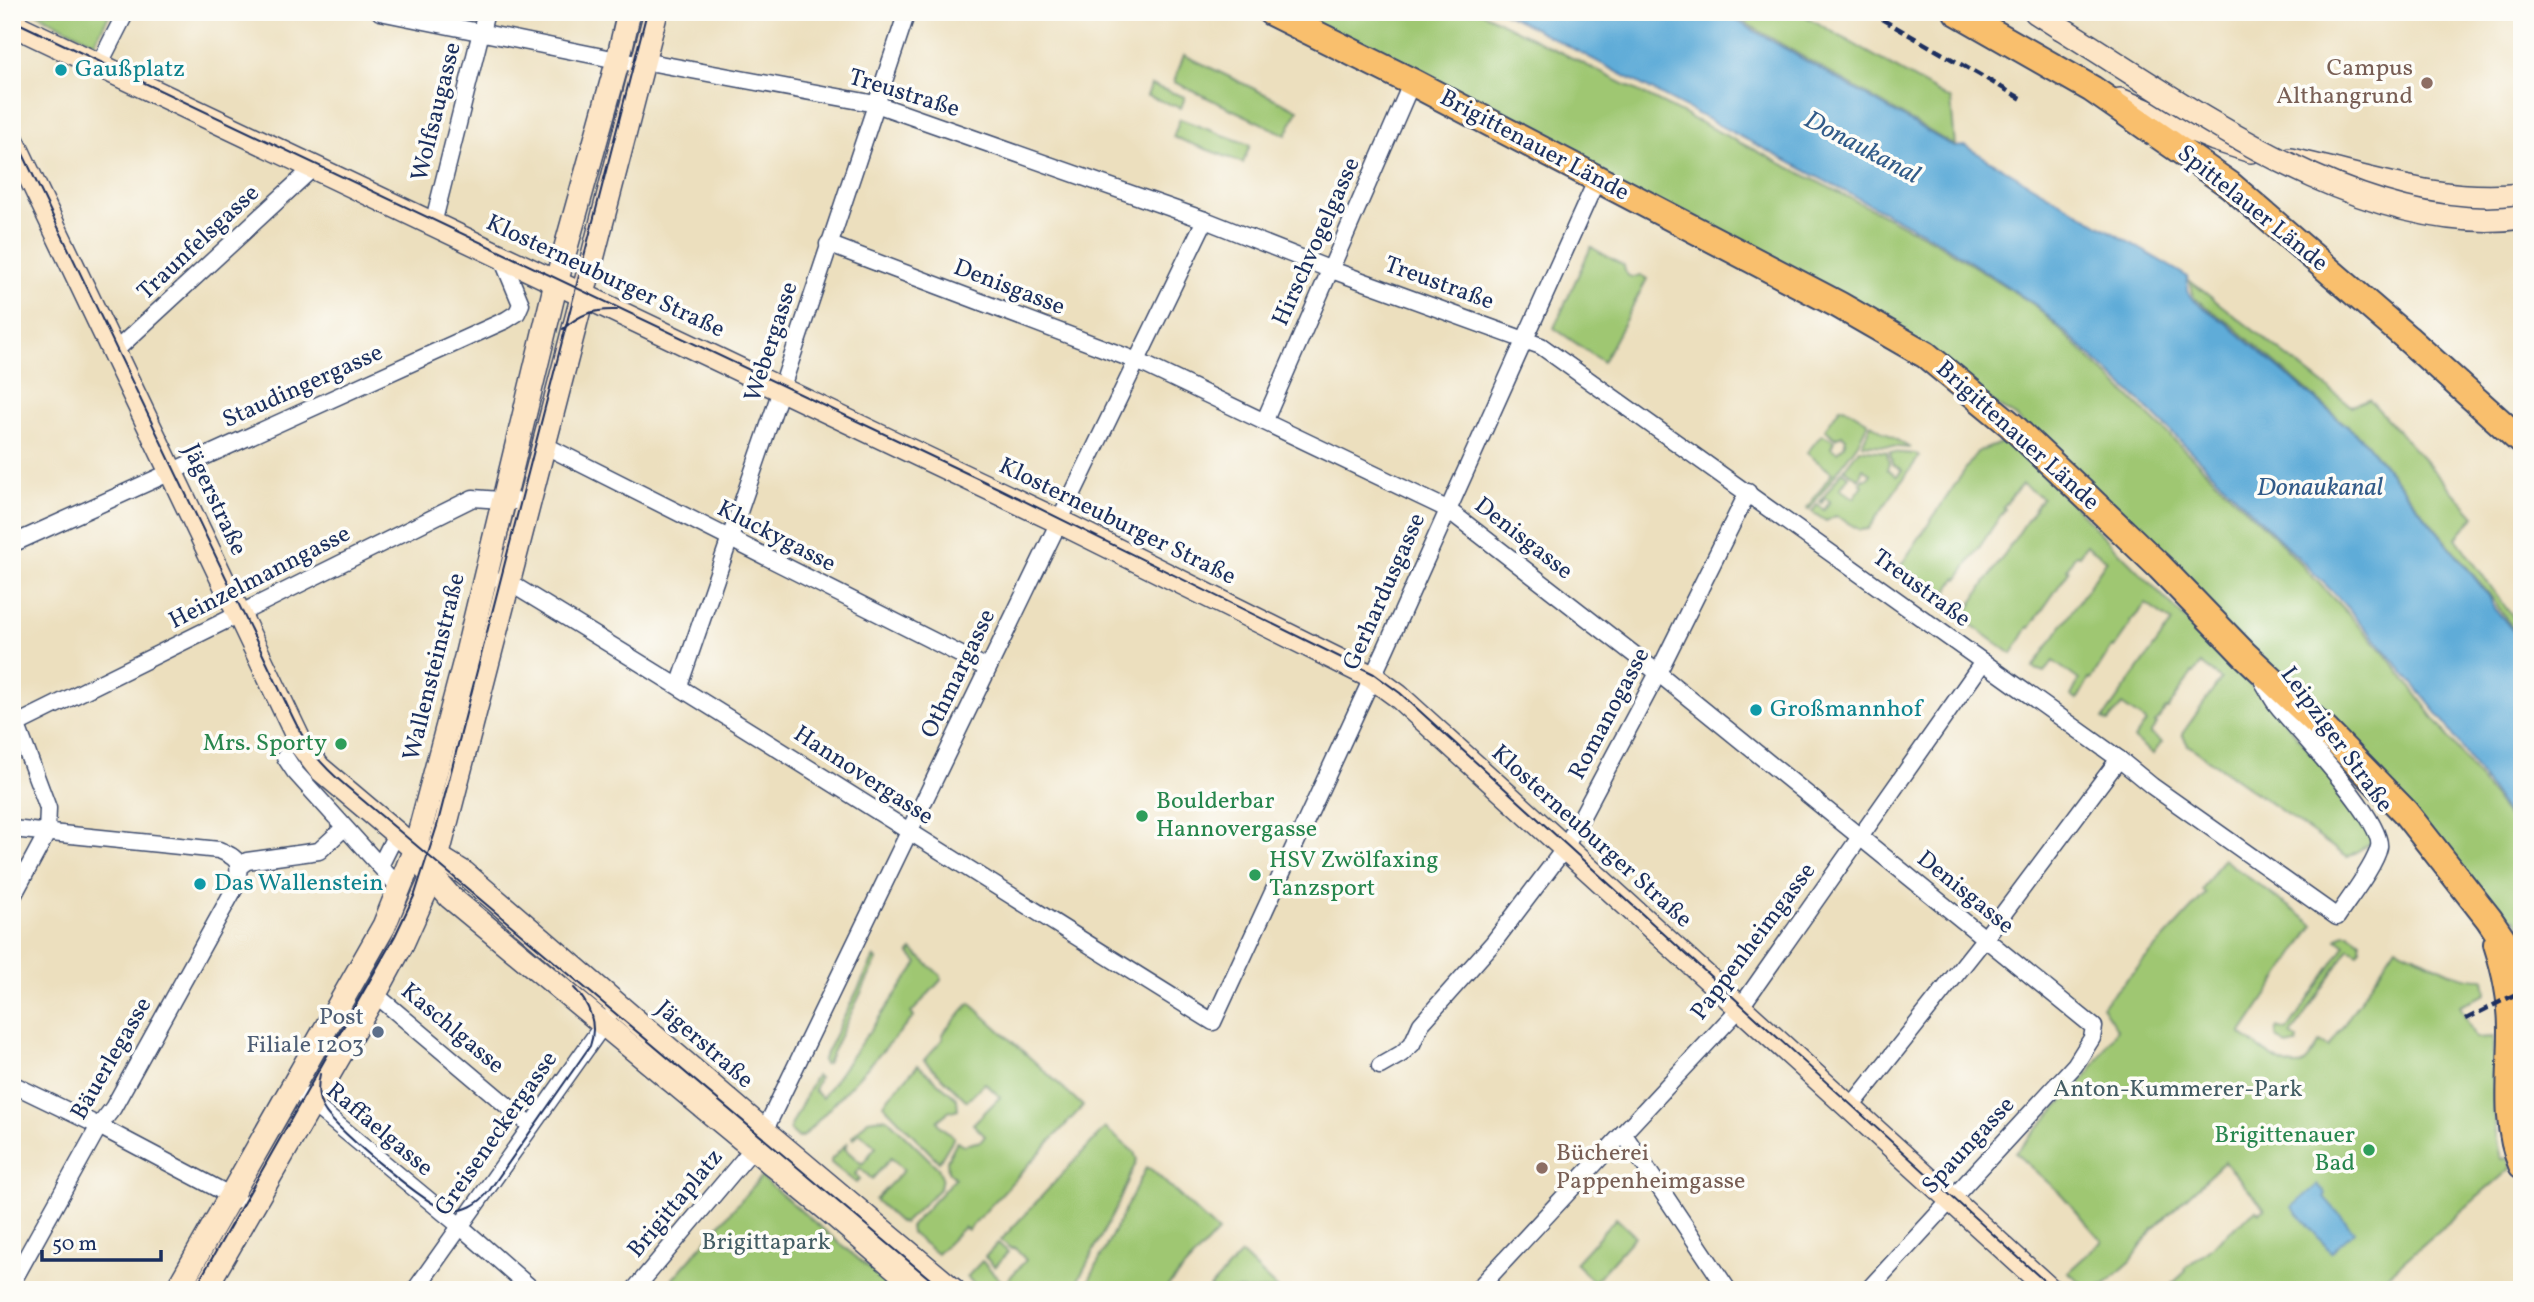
<svg xmlns="http://www.w3.org/2000/svg" width="2534" height="1302" font-family="Vollkorn,serif">
	<style>
		.green { fill: #9fc772; stroke: #5d7b68; stroke-width: 2 }
		.water { fill: #5eacd8; stroke: #3c6e9b; stroke-width: 2 }
		.lines { fill: none; stroke-linecap: round; stroke-linejoin: round }
		.street-casing { stroke: #3a496c; stroke-width: 19 }
		.secondary-casing { stroke: #3a496c; stroke-width: 26 }
		.primary-casing { stroke: #3a496c; stroke-width: 30 }
		.street { stroke: #fff; stroke-width: 16 }
		.secondary { stroke: #fde5c5; stroke-width: 23 }
		.primary { stroke: #f9bf6d; stroke-width: 26 }
		.tram { stroke: #1b2f5e; stroke-width: 2 }
		.rail { stroke: #1b2f5e; stroke-width: 4.5; stroke-dasharray: 10 5; stroke-linecap: butt }
		.secondary-bridge-casing { stroke: #3a496c; stroke-width: 26; stroke-linecap: butt }
		.secondary-bridge { stroke: #fde5c5; stroke-width: 23 }
		.culture-dot { fill: #0f9aa8; stroke: #fdfcf7; stroke-width: 2.5 }
		.education-dot { fill: #8d6e63; stroke: #fdfcf7; stroke-width: 2.5 }
		.leisure-dot { fill: #2e9e5b; stroke: #fdfcf7; stroke-width: 2.5 }
		.service-dot { fill: #5c6f8a; stroke: #fdfcf7; stroke-width: 2.5 }
		.labels { text-anchor: middle; dominant-baseline: central; stroke-width: 7; stroke-linejoin: round; paint-order: stroke }
		.education-label { font-size: 24px; fill: #785e54; stroke: #fdfcf7; text-anchor: end }
		.culture-label { font-size: 24px; fill: #0d838f; stroke: #fdfcf7; text-anchor: start }
		.street-label { font-size: 24px; fill: #1b2f5e; stroke: #fdfcf7 }
		.leisure-label { font-size: 24px; fill: #27864d; stroke: #fdfcf7; text-anchor: end }
		.service-label { font-size: 24px; fill: #4e5e75; stroke: #fdfcf7; text-anchor: end }
		.park-label { font-size: 24px; fill: #435d64; stroke: #fdfcf7 }
		.water-label { font-size: 26px; font-style: italic; fill: #325b89; stroke: #fdfcf7 }
	</style>
	<rect width="100%" height="100%" fill="#fdfcf7"/>
	<filter id="ink" filterUnits="userSpaceOnUse"><feTurbulence type="fractalNoise" baseFrequency=".0143" numOctaves="2"/><feDisplacementMap in="SourceGraphic" scale="14" xChannelSelector="R" yChannelSelector="G"/><feConvolveMatrix kernelMatrix="1 2 1 2 8 2 1 2 1" color-interpolation-filters="sRGB"/></filter>
	<filter id="wash" filterUnits="userSpaceOnUse"><feTurbulence type="fractalNoise" baseFrequency=".00686" numOctaves="4" result="noise"/><feDisplacementMap in="SourceGraphic" scale="28" xChannelSelector="R" yChannelSelector="G"/><feGaussianBlur stdDeviation="1.57" result="paint"/><feColorMatrix in="noise" values="0 0 0 0 0 0 0 0 0 0 0 0 0 0 0 0 0 1.4 0 .05"/><feComposite in="paint" operator="in"/></filter>
	<g filter="url(#wash)">
		<rect width="100%" height="100%" fill="#ecdfbe"/>
		<g class="green">
			<path d="M35,12h76l-17,31z"/>
			<path d="M1291,12h190l452,228 101,65 242,233 109,115 126,168 11,18v89l-7,-10 -9,5 -492,-508z"/>
			<path d="M1727,12h71l153,88 4,46z"/>
			<path d="M1184,55l114,55 -12,25 -112,-53z"/>
			<path d="M1151,85l34,12 -4,11 -34,-12z"/>
			<path d="M1180,119l70,26 -7,18 -70,-26z"/>
			<path d="M1591,247l33,19c1,9 6,14 16,9l7,4 -44,83 -49,-34z"/>
			<path d="M2190,281l161,125 18,-7 106,117 -19,22 66,92v12l-33,-48 -123,-152 -133,-116 -39,-28z"/>
			<path d="M1844,407l24,15 -10,21 -49,67 -2,-2 25,-35 -25,-20 15,-19 12,7 -3,7 6,4 7,-6 2,-8 -4,-3 -7,3 -10,-9 15,-21z"/>
			<path d="M1871,424l39,24 -48,-4z"/>
			<path d="M2009,440l269,273 74,88 21,41 -26,15 -159,-112 -6,-11 39,-55 -20,-15 -7,9h-2l-24,36h-2l-11,14 2,1 -7,10 12,8 -9,12 -19,-15 12,-17 -24,-17 -14,17 -5,-3 69,-97 -26,-18 -16,18 1,2 -17,24 -2,-1 -21,33 -2,-1 -12,21 -6,-4 8,-16 -26,-19 -9,11 -11,-4 74,-108 -21,-15 -7,10 -3,-1 -9,15 2,2 -39,57 -2,-1 -16,27 -50,-36 80,-120 -20,-14 -19,23 2,2 -47,70 -2,-1 -15,25 -44,-32 80,-119z"/>
			<path d="M1859,449l28,3 2,12 -2,5 10,7 5,-6 -10,-6 -2,-12 25,2 4,3 -51,72 -8,1 -24,-14 -10,5 -14,-9 5,-7 7,5 6,-9 -5,-3 -3,5 -2,-1 22,-31 7,5 -9,13 14,9 9,-13 -3,-2 3,-5 4,1 4,-5 -8,-6 -4,11 -15,-10z"/>
			<path d="M2223,859l91,66 -73,109c14,10 47,40 62,30 8,-4 12,-15 17,-22l9,5 67,-101c10,7 20,9 30,14 20,11 35,19 58,19l2,15 -26,11 15,33 18,-1c0,41 -2,82 8,122l6,-1 4,10 -140,122h-192l-6,-7 13,-12 -1,-2 71,-59 3,3 6,-4 -41,-47 -71,67 -22,32 -26,23 -16,5 -21,-17 34,-31 -40,-46 -47,-42 75,-81 27,-43 -15,-23 103,-112 -3,-4z"/>
			<path d="M2344,933h5l11,8v9l-2,3 -9,-5 -58,87 7,5 -1,4 -10,2 -11,-9 1,-9 10,3 58,-86 -8,-6z"/>
			<path d="M912,950l29,26v4l-30,33 3,4 -110,119 -5,2 -9,-8 1,-4 23,-47 2,-3 3,2 -5,12 8,8 96,-135 -9,-10z"/>
			<path d="M874,957l3,3 -50,103 -3,1 -2,-3z"/>
			<path d="M970,1003l113,103 -115,124 -4,-3 -27,27 -26,-21 -1,-6 45,-49 -7,-7 -1,-11 10,-19 6,4 18,-4 4,-5 -12,-12 27,-27 -15,-14 -18,18 -43,-41 19,-21 -1,-5z"/>
			<path d="M918,1065l39,34 1,10 -10,3 -11,9 2,4 15,12 -15,25 -55,-57 1,-3z"/>
			<path d="M883,1118l5,1 50,49 4,9 -2,11 -36,35 -5,-1 -24,-22 29,-30 -13,-12 -19,21 -12,-11 -5,6 5,5 -4,4 -25,-20v-3l17,-18 -3,7 17,15 14,-17 -16,-14 -7,6 -1,-2 16,-17z"/>
			<path d="M1105,1128l29,24 3,8 -20,46 -44,84h-93l-13,-13 15,-16 22,23 22,-24 -12,-13 -3,2 -10,-9z"/>
			<path d="M1146,1168l5,1 67,63 -54,58h-80z"/>
			<path d="M761,1177l134,113h-232z"/>
			<path d="M1616,1218l19,18 -41,46 -19,-19z"/>
			<path d="M998,1243l10,9 -13,15 -10,-10z"/>
			<path d="M1241,1254l38,36h-71z"/>
		</g>
		<g class="water">
			<path d="M1503,12h219l232,135 11,-1 223,131 -1,14 6,9 34,24 139,119 123,153 4,10 29,36v193l-81,-117 -54,-66 -53,-59 -191,-189 -107,-99 -102,-67z"/>
			<path d="M2317,1185l9,9 -2,3 30,34 -23,21 -39,-45z"/>
		</g>
	</g>
	<g filter="url(#ink)">
		<g class="lines">
			<defs>
				<g id="street">
					<path d="M380,12l262,53 12,-2 222,41 329,116 124,49 212,77 578,413 33,27 185,131c11,-17 38,-51 42,-70 5,-26 -83,-118 -102,-142 -6,-7 -9,-16 -14,-23"/>
					<path d="M99,65l27,-53"/>
					<path d="M433,224l53,-212"/>
					<path d="M828,244l309,117 310,148 211,164 436,354 -2,11 -17,27 -207,225"/>
					<path d="M114,352l200,-185"/>
					<path d="M1265,420l147,-338"/>
					<path d="M544,445l443,223"/>
					<path d="M12,544l494,-224 11,-7 4,-9 -20,-48"/>
					<path d="M501,580l17,8c234,142 463,290 695,434l173,-374 211,-469"/>
					<path d="M679,686l101,-293 127,-381"/>
					<path d="M12,712l36,96 -1,25 -35,65"/>
					<path d="M17,724l456,-226 56,4"/>
					<path d="M285,757l10,15 101,112"/>
					<path d="M12,829l207,21c21,9 21,12 18,34l-124,224 -14,18 -87,157"/>
					<path d="M240,866l7,-5 72,-10 25,-23"/>
					<path d="M380,866l13,-26"/>
					<path d="M375,994l156,132"/>
					<path d="M1380,1066l21,-12 11,-10 9,-20 72,-81 72,-95 93,-175 90,-181"/>
					<path d="M12,1084l87,42 138,73"/>
					<path d="M292,1087l168,139 73,64"/>
					<path d="M1850,1108l135,-170 134,-179"/>
					<path d="M1623,1133l105,157"/>
					<path d="M415,1290l193,-272"/>
					<path d="M634,1290l126,-150 445,-920"/>
					<path d="M1477,1290l263,-282 243,-346"/>
				</g>
				<g id="secondary">
					<path d="M2036,12l25,16"/>
					<path d="M12,24l1046,497 314,156 26,19 652,594"/>
					<path d="M2120,100l94,39 37,12"/>
					<path d="M12,139l290,607 17,22 96,81 23,8 26,16 300,258 189,159"/>
					<path d="M2291,160c78,17 150,44 231,35"/>
					<path d="M424,867l26,30 384,318 87,75"/>
					<path d="M177,1290l207,-364 31,-77 51,-192 90,-374 62,-223 11,-48"/>
					<path d="M204,1290l171,-296 26,-48 31,-69 224,-865"/>
				</g>
				<g id="primary">
					<path d="M1271,12l141,70 427,223 87,50 85,70 76,72 73,70 84,87 83,78 78,80 84,107 33,49"/>
					<path d="M1957,12l135,77 138,96 177,153 115,104"/>
					<path d="M2497,944c9,28 15,57 15,86 0,44 -8,94 10,135"/>
				</g>
			</defs>
			<use href="#street" class="street-casing"/>
			<use href="#secondary" class="secondary-casing"/>
			<use href="#primary" class="primary-casing"/>
			<use href="#street" class="street"/>
			<use href="#secondary" class="secondary"/>
			<use href="#primary" class="primary"/>
			<g class="tram">
				<path d="M12,20l986,468 376,186 26,19 654,597"/>
				<path d="M12,131l275,574c17,37 27,54 59,81l597,504"/>
				<path d="M563,329c17,-15 31,-20 54,-19"/>
				<path d="M320,1074c-3,13 -3,26 5,37 12,19 102,95 122,99 17,3 32,-6 42,-19l101,-145c8,-22 -1,-43 -16,-58"/>
				<path d="M194,1290l201,-354 20,-42 22,-68 210,-814"/>
			</g>
			<g class="rail">
				<path d="M1869,12l153,87"/>
				<path d="M2466,1019l56,-28"/>
			</g>
			<defs>
				<path id="secondary-bridge" d="M2061,28c128,79 303,211 461,189"/>
			</defs>
			<use href="#secondary-bridge" class="secondary-bridge-casing"/>
			<use href="#secondary-bridge" class="secondary-bridge"/>
		</g>
	</g>
	<g class="culture-dot">
		<circle cx="61" cy="70" r="7"/>
		<circle cx="1756" cy="710" r="7"/>
		<circle cx="200" cy="884" r="7"/>
	</g>
	<g class="education-dot">
		<circle cx="2427" cy="83" r="7"/>
		<circle cx="1542" cy="1168" r="7"/>
	</g>
	<g class="leisure-dot">
		<circle cx="341" cy="744" r="7"/>
		<circle cx="1142" cy="816" r="7"/>
		<circle cx="1255" cy="875" r="7"/>
		<circle cx="2369" cy="1150" r="7"/>
	</g>
	<circle class="service-dot" cx="378" cy="1032" r="7"/>
	<g class="labels">
		<g class="education-label">
			<text x="2413" y="69">Campus<tspan x="2413" dy="28">Althangrund</tspan></text>
			<text x="1556" y="1154" text-anchor="start">Bücherei<tspan x="1556" dy="28">Pappenheimgasse</tspan></text>
		</g>
		<g class="culture-label">
			<text x="75" y="70">Gaußplatz</text>
			<text x="1770" y="710">Großmannhof</text>
			<text x="214" y="884">Das Wallenstein</text>
		</g>
		<g class="street-label">
			<text transform="translate(904 94) rotate(17)">Treustraße</text>
			<text transform="translate(437 112) rotate(-76)">Wolfsaugasse</text>
			<text transform="translate(1534 146) rotate(28)">Brigittenauer Lände</text>
			<text transform="translate(2252 209) rotate(39)">Spittelauer Lände</text>
			<text transform="translate(1317 242) rotate(-66)">Hirschvogelgasse</text>
			<text transform="translate(199 243) rotate(-43)">Traunfelsgasse</text>
			<text transform="translate(605 277) rotate(25)">Klosterneuburger Straße</text>
			<text transform="translate(1439 284) rotate(20)">Treustraße</text>
			<text transform="translate(1009 288) rotate(21)">Denisgasse</text>
			<text transform="translate(772 342) rotate(-72)">Webergasse</text>
			<text transform="translate(303 387) rotate(-24)">Staudingergasse</text>
			<text transform="translate(2017 436) rotate(42)">Brigittenauer Lände</text>
			<text transform="translate(214 500) rotate(65)">Jägerstraße</text>
			<text transform="translate(1117 522) rotate(26)">Klosterneuburger Straße</text>
			<text transform="translate(776 537) rotate(27)">Kluckygasse</text>
			<text transform="translate(1523 539) rotate(38)">Denisgasse</text>
			<text transform="translate(260 578) rotate(-27)">Heinzelmanngasse</text>
			<text transform="translate(1921 589) rotate(36)">Treustraße</text>
			<text transform="translate(1385 592) rotate(-66)">Gerhardusgasse</text>
			<text transform="translate(435 667) rotate(-76)">Wallensteinstraße</text>
			<text transform="translate(959 674) rotate(-64)">Othmargasse</text>
			<text transform="translate(1610 714) rotate(-62)">Romanogasse</text>
			<text transform="translate(2336 740) rotate(54)">Leipziger Straße</text>
			<text transform="translate(863 776) rotate(33)">Hannovergasse</text>
			<text transform="translate(1591 837) rotate(42)">Klosterneuburger Straße</text>
			<text transform="translate(1965 893) rotate(39)">Denisgasse</text>
			<text transform="translate(1754 942) rotate(-53)">Pappenheimgasse</text>
			<text transform="translate(452 1029) rotate(40)">Kaschlgasse</text>
			<text transform="translate(704 1045) rotate(41)">Jägerstraße</text>
			<text transform="translate(112 1059) rotate(-60)">Bäuerlegasse</text>
			<text transform="translate(379 1130) rotate(40)">Raffaelgasse</text>
			<text transform="translate(497 1134) rotate(-55)">Greiseneckergasse</text>
			<text transform="translate(1969 1146) rotate(-47)">Spaungasse</text>
			<text transform="translate(676 1204) rotate(-50)">Brigittaplatz</text>
		</g>
		<g class="leisure-label">
			<text x="327" y="744">Mrs. Sporty</text>
			<text x="1156" y="802" text-anchor="start">Boulderbar<tspan x="1156" dy="28">Hannovergasse</tspan></text>
			<text x="1269" y="861" text-anchor="start">HSV Zwölfaxing<tspan x="1269" dy="28">Tanzsport</tspan></text>
			<text x="2355" y="1136">Brigittenauer<tspan x="2355" dy="28">Bad</tspan></text>
		</g>
		<g class="service-label">
			<text x="364" y="1018">Post<tspan x="364" dy="28">Filiale 1203</tspan></text>
		</g>
		<g class="park-label">
			<text x="2178" y="1090">Anton-Kummerer-Park</text>
			<text x="766" y="1243">Brigittapark</text>
		</g>
		<g class="water-label">
			<text transform="translate(1862 148) rotate(28)">Donaukanal</text>
			<text x="2320" y="488">Donaukanal</text>
		</g>
	</g>
	<rect width="2534" height="1302" fill="none" stroke="#fdfcf7" stroke-width="42"/>
	<path d="M42 1250v10h119v-10" fill="none" stroke="#1b2f5e" stroke-width="3.5"/>
	<text x="52" y="1250" font-size="21" fill="#1b2f5e" stroke="#fdfcf7" stroke-width="5" paint-order="stroke">50 m</text>
</svg>
